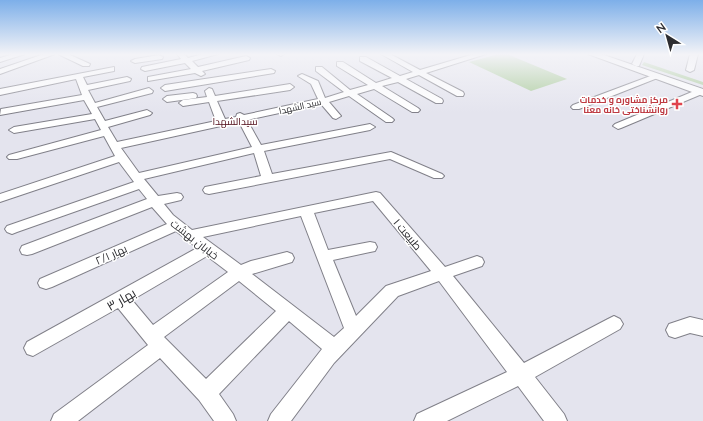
<svg xmlns="http://www.w3.org/2000/svg" width="703" height="421" font-family="Lato,Cairo,sans-serif">
	<style>
		.green { fill: #a8ca98 }
		.lines { fill: none; stroke-linecap: round; stroke-linejoin: round }
		.minor-casing { stroke: #818089; stroke-width: 2 }
		.major-casing { stroke: #818089; stroke-width: 2 }
		.minor { fill: #fff; fill-rule: evenodd }
		.major { fill: #fff; fill-rule: evenodd }
		.health-dot { fill: #e0444e; stroke: #fff; stroke-width: 1.5 }
		.labels { text-anchor: middle; dominant-baseline: central; stroke-width: 3; stroke-linejoin: round; paint-order: stroke }
		.far-health-label { font-size: 9px; font-weight: bold; fill: #be3a42; stroke: #fff; text-anchor: end }
		.far-street-label { font-size: 9px; fill: #2d2d31; stroke: #fff }
		.far-neighbourhood-label { font-size: 10px; fill: #4f0916; stroke: #fff }
		.street-label { font-size: 11px; fill: #2d2d31; stroke: #fff }
		.near-street-label { font-size: 13px; fill: #2d2d31; stroke: #fff }
	</style>
	<rect width="100%" height="100%" fill="#e4e4ee"/>
	<g class="green">
		<path d="M499,54h8l60,25 -36,12 -62,-29z"/>
		<path d="M644,62l59,20v3l-61,-20z"/>
	</g>
	<g class="lines">
		<defs>
			<g id="minor">
				<path d="M13,54h12l-25,8v-4z"/>
				<path d="M44,54h11l-55,20v-5z"/>
				<path d="M58,54h10l22,10 -1,2h-6z"/>
				<path d="M177,54h7l4,4 15,-4h15l-26,7 6,6 48,-11 4,2 -1,2 -47,11 3,3 -4,2 -6,-3 -47,8v-4l43,-8 -6,-6 -40,8 -4,-2 1,-2 39,-8z"/>
				<path d="M277,54h7l-3,2z"/>
				<path d="M381,54h9l30,16 54,-16h12l-60,19 37,19 1,2 -1,2h-6l-38,-21 -13,4 36,20 1,2 -1,2h-6l-38,-21 -16,4 36,22 2,2 -2,2h-6l-38,-23 -17,5 35,24 2,2 -2,2h-6l-37,-26 -20,6 12,14 -5,3 -3,-1 -12,-14 -74,16 14,25 109,-21 5,3 -5,3 -106,21 8,23 119,-22 51,22 2,2 -2,2h-8l-44,-19 -181,35 -4,-1 -2,-3 2,-3 56,-11 -7,-23 -110,26 14,17 19,-3 4,1 2,3 -2,3 -17,4 9,11 19,15 184,-38 4,1 65,74 32,-11 5,2 2,4 -2,4 -29,10 71,87 84,-44 6,-3 6,3 3,5 -3,5 -85,48 29,37 3,7h-23l-26,-35 -71,35h-33l3,-7 90,-42 -68,-91 -41,15 -64,67 -43,58h-23l3,-7 51,-65 -33,-28 -70,73 14,20 3,7h-22l-15,-21 -39,-42 -82,63h-27l3,-7 94,-69 -30,-37 -85,48 -6,-2 -3,-6 3,-6 170,-94 -21,-17 -124,56 -6,2 -6,-2 -2,-4 2,-4 127,-55 -15,-17 -120,47 -5,1 -5,-1 -2,-4 2,-4 125,-47 -8,-10 -122,43 -5,2 -5,-2 -2,-3 2,-3 127,-44 -15,-20 -119,40v-8l115,-38 -11,-20 -87,23h-8l-2,-2 2,-2 92,-25 -6,-11 -81,14 -5,-3 5,-3 78,-13 -8,-14 -84,15 1,-6 81,-14 -6,-16 -76,16v-6l114,-22v4l-31,6 4,8 40,-8 4,2 -1,2 -42,9 7,13 54,-15 4,3 -1,2 -55,14 8,14 42,-11 5,3 -2,2 -42,12 9,15 99,-21 -7,-19 -26,4 -4,-3 4,-3 24,-3 -2,-6 4,-3 3,1 3,7 75,-12 4,3 -4,3 -73,11 8,18 11,-2 1,-3 3,-1 4,2 74,-16 -7,-15 -13,-8 4,-2 16,7 7,17 19,-6 -28,-21v-4h6l28,23 18,-5 -31,-19v-4h6l33,21 16,-5 -32,-17v-4h6l34,19 13,-4zM239,122l13,25 -113,26 -18,-25zM373,201l58,70 -45,15 -30,30 -23,-56 37,-8 5,-1 2,-4 -2,-4 -5,-1 -42,8 -14,-37zM301,216l43,112 -10,9 -82,-63 40,-12 2,-4 -2,-4 -5,-2 -36,9 -10,4 -38,-28zM207,256l21,16 -75,53 -21,-25zM239,281l37,30 -70,68 -42,-42z"/>
				<path d="M637,54h7l-5,12h-3l-4,-2z"/>
				<path d="M690,54h8l-4,16 -4,2 -4,-2z"/>
				<path d="M159,55l4,2 -1,2 -27,4 -4,-2 4,-2z"/>
				<path d="M271,69l4,2 -1,2 -109,18 -4,-3 4,-3z"/>
				<path d="M653,75h3l4,2 -81,32h-6l-2,-2 2,-2z"/>
				<path d="M699,89l4,3 -1,2 -81,34 -3,1 -5,-3 2,-2z"/>
				<path d="M193,93l3,1 1,2 -1,2 -29,4 -4,-3 4,-3z"/>
				<path d="M690,317l13,3v16l-13,-3 -15,5 -6,-2 -3,-6 3,-6z"/>
			</g>
			<path id="major" d="M588,54h13l102,35v7z"/>
		</defs>
		<use href="#minor" class="minor-casing"/>
		<use href="#major" class="major-casing"/>
		<use href="#minor" class="minor"/>
		<use href="#major" class="major"/>
	</g>
	<linearGradient id="sky" x2="0" y2="1"><stop stop-color="#7dafe9"/><stop offset="0.48" stop-color="#f3f3f7"/><stop offset="1" stop-color="#f3f3f7" stop-opacity="0"/></linearGradient>
	<rect width="703" height="113" fill="url(#sky)"/>
	<path class="health-dot" d="M675 98h4v4h4v4h-4v4h-4v-4h-4v-4h4z"/>
	<g class="labels">
		<g class="far-health-label">
			<text x="668" y="99">مرکز مشاوره و خدمات<tspan x="668" dy="10">روانشناختی خانه معنا</tspan></text>
		</g>
		<g class="far-street-label">
			<text transform="translate(300 106) rotate(-13)">سید الشهدا</text>
		</g>
		<g class="far-neighbourhood-label">
			<text x="235" y="121">سیدالشهدا</text>
		</g>
		<g class="street-label">
			<text transform="translate(408 234) rotate(50)">طبیعت ۱</text>
			<text transform="translate(195 239) rotate(38)">خیابان بهشت</text>
			<text transform="translate(111 254) rotate(-24)">بهار ۲/۱</text>
		</g>
		<g class="near-street-label">
			<text transform="translate(121 299) rotate(-30)">بهار ۳</text>
		</g>
	</g>
	<g transform="translate(667 36) rotate(323)" stroke="#ffffff" stroke-width="3" paint-order="stroke">
	<path d="M0-3L7 15L0 10L-7 15Z" fill="#2d2d31"/>
	<text y="-6" font-size="11" font-weight="bold" text-anchor="middle" fill="#2d2d31">N</text>
	</g>
</svg>
